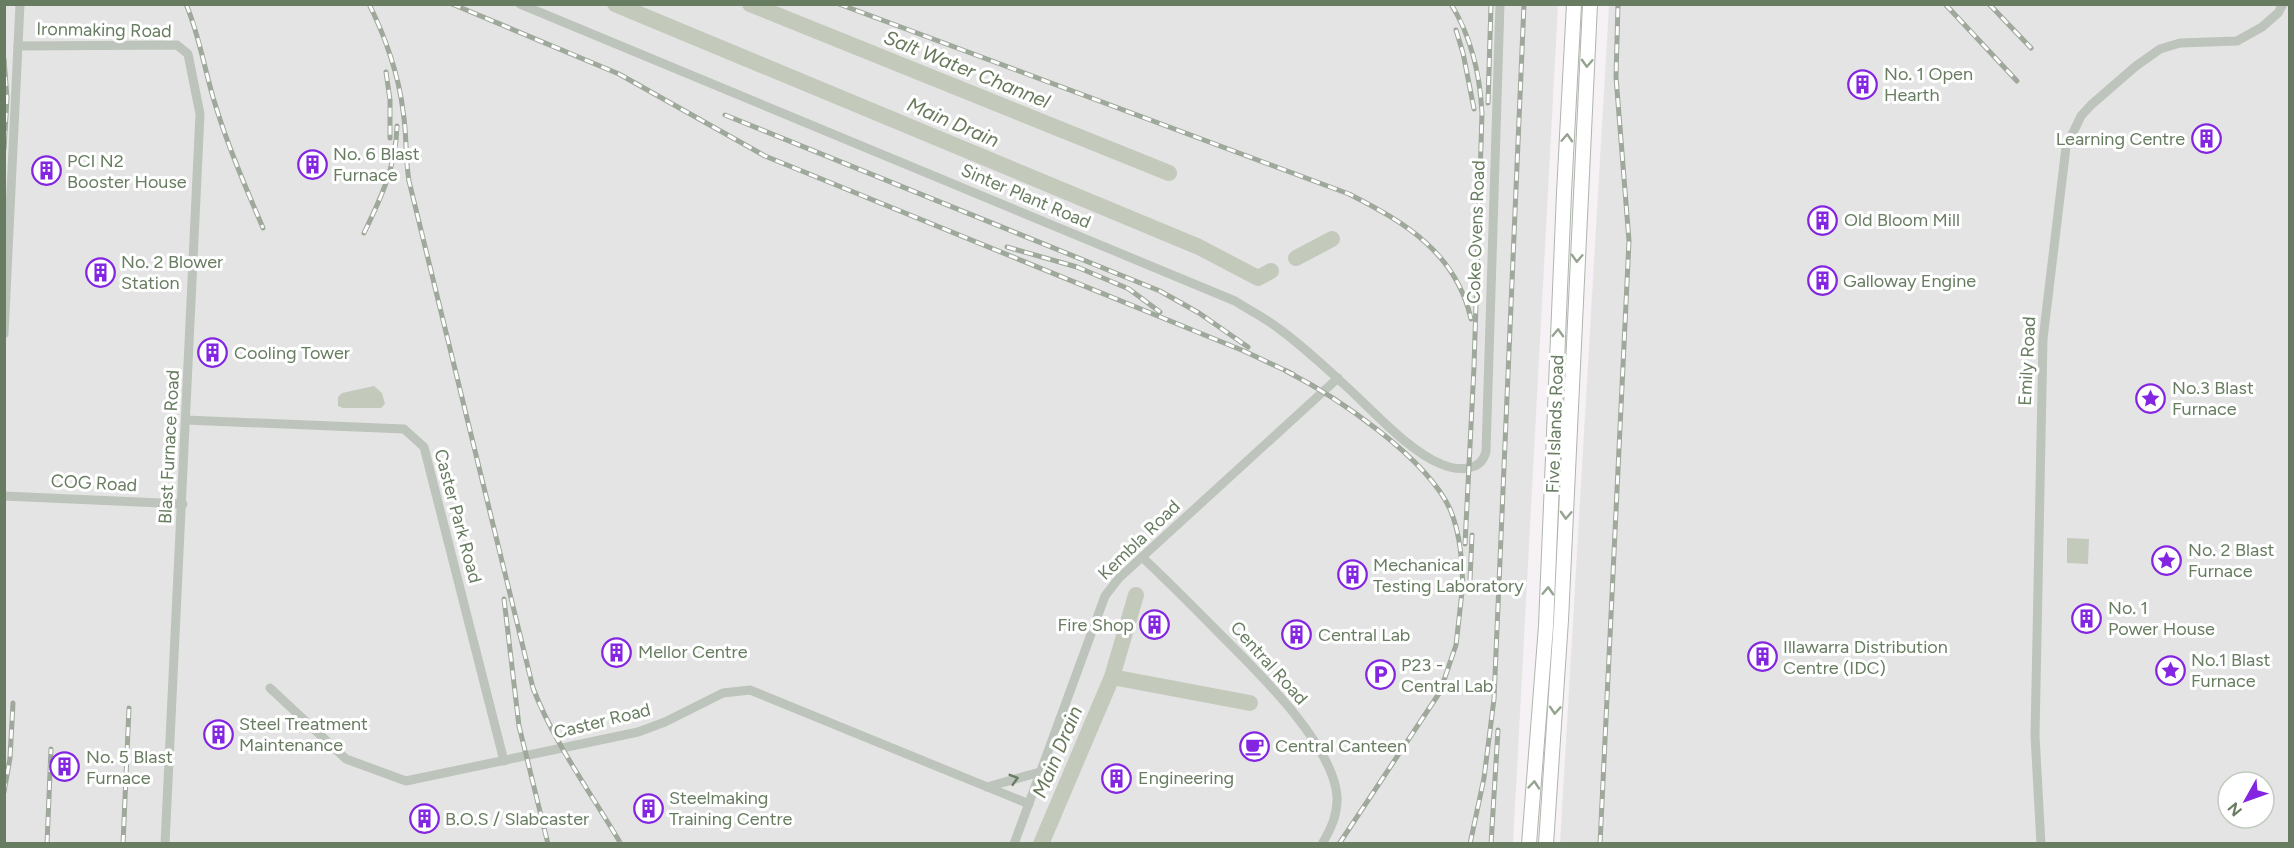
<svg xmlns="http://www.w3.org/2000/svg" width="2294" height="848" font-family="Figtree,sans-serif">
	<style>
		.built { fill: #e5e4e4; fill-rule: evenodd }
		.water { fill: #c3cabc }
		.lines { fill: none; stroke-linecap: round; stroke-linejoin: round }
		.river { stroke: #c3cabc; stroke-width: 16 }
		.primary-casing { stroke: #afb6ad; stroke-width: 16 }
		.street { stroke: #bdc4bb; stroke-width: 9 }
		.primary { stroke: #fff; stroke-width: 14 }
		.rail-casing { stroke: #9ea89b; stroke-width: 5 }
		.rail { stroke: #fff; stroke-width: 3; stroke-dasharray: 9; stroke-linecap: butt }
		.oneway { stroke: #95a390 }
		.oneway2 { stroke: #677c60 }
		.labels { text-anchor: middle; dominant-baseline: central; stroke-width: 6; stroke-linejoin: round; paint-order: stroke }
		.street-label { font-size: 18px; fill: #677c60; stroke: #fff }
		.poi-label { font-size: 18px; fill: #677c60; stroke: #fff; text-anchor: start }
		.water-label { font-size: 20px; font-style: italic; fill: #68785a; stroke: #fff }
	</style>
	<rect width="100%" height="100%" fill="#f5f1f4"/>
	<g class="built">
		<path d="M5,5h1553l-45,838 -1508,1z"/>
		<path d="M1609,5h680v838l-729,1zM2228,782h36v36h-36z"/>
	</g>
	<g class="water">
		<path d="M374,386l8,7 3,11 -4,4h-38l-5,-2v-9l4,-4z"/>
		<path d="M2067,538l22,1 -1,25 -21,-1z"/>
	</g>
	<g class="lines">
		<g class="river">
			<path d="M615,4l584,243 59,31 13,-7"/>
			<path d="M750,4l419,169"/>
			<path d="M1296,258l36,-19"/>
			<path d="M1112,677l138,26"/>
			<path d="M1041,844l71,-167 24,-82"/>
		</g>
		<defs>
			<g id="primary">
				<path d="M1529,844l17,-218 18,-433 10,-189"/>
				<path d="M1546,844l15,-224 29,-616"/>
			</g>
		</defs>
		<use href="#primary" class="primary-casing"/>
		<g class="street">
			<path d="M520,4l715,297c14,9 30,17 43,27 25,18 48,40 70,60 25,23 62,64 93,76 16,7 41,8 45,-13l14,-447"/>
			<path d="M18,46l159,-1 11,9 12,60 -35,730"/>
			<path d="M4,334l16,-330"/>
			<path d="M186,420l218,9 20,18 80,314"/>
			<path d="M4,496l179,8"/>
			<path d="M1143,558c30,28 58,57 88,87 34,34 102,102 106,151 1,18 -6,33 -15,48"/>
			<path d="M270,688l76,71 60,22 232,-49 27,-10 58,-29 27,-3 279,114"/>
			<path d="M987,787l53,-15"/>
			<path d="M1014,844l91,-248 14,-18 219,-200"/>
			<path d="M2041,844l-6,-108 8,-397 23,-192 15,-31 10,-11 45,-39 24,-17 20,-6 57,-2 25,-14 16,-14 5,-9"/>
		</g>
		<use href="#primary" class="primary"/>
		<defs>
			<g id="rail">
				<path d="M186,4c14,33 19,69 30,103 13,42 30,81 47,121"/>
				<path d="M369,4c16,32 30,72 34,107 4,23 2,46 6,70l124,507c21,55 58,105 88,156"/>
				<path d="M452,4l167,70 146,82 479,195 49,23"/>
				<path d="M839,4l510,190c57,29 107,59 122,125"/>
				<path d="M1451,4c21,34 29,71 31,109l-8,254 -9,177"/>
				<path d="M1945,4l72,77"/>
				<path d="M1989,4l42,44"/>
				<path d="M1456,30l7,23 11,56"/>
				<path d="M4,59l3,39 -3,51"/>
				<path d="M386,72l4,28v38"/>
				<path d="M1488,103l3,-99"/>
				<path d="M725,115l435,176 39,22 49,34"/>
				<path d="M364,233c17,-35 32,-67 33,-107"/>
				<path d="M1007,247l70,20 52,22 31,23"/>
				<path d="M1286,371c51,26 140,86 164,138 11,26 12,54 13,82"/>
				<path d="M1470,580l2,-45"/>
				<path d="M504,599l15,127 29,118"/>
				<path d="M4,792l6,-34 3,-55"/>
				<path d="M47,844l4,-95"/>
				<path d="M123,844l6,-136"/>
				<path d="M1339,844l101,-152 16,-47 7,-62"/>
				<path d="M1470,844l14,-66 10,-79 30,-695"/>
				<path d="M1491,844l7,-114"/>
				<path d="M1600,844l29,-603 -13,-164 2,-73"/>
			</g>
		</defs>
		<use href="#rail" class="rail-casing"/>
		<use href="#rail" class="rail"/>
	</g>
	<defs><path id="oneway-chevron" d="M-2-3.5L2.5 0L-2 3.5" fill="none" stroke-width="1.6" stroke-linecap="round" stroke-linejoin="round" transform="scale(1.5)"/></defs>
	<g class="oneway">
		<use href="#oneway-chevron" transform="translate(1587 63) rotate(93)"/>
		<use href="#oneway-chevron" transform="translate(1567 138) rotate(-87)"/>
		<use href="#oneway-chevron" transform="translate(1577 258) rotate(92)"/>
		<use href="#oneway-chevron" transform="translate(1558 333) rotate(-88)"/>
		<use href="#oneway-chevron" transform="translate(1566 515) rotate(93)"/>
		<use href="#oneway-chevron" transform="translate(1548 591) rotate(-87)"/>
		<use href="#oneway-chevron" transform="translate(1555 710) rotate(94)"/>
		<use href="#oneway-chevron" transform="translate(1534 785) rotate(-85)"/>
	</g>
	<use class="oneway2" href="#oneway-chevron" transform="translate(1014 779) rotate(-16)"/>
	<defs>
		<symbol id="building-ring" viewBox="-11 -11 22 22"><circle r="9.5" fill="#fff" stroke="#8425e1" stroke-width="1.5"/><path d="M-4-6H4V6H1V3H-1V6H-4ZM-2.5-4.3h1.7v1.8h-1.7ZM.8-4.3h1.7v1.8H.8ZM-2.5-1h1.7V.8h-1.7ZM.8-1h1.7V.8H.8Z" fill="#8425e1"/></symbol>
		<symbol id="sight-ring" viewBox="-11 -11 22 22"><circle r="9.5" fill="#fff" stroke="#8425e1" stroke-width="1.5"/><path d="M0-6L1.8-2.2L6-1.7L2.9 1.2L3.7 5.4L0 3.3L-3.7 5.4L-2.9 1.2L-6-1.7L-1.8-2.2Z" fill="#8425e1"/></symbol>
		<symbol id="parking-ring" viewBox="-11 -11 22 22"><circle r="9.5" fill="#fff" stroke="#8425e1" stroke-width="1.5"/><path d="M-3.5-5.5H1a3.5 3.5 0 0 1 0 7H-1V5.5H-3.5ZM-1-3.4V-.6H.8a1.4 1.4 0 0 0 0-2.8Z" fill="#8425e1"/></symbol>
		<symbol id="cafe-ring" viewBox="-11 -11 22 22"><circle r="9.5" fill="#fff" stroke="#8425e1" stroke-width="1.5"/><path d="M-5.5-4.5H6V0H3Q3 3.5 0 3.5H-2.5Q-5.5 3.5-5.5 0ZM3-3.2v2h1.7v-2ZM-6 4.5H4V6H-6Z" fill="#8425e1"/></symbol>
	</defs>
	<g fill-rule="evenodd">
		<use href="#building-ring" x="1846" y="68" width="33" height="33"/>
		<use href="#building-ring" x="2190" y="122" width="33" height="33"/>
		<use href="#building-ring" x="296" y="148" width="33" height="33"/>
		<use href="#building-ring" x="30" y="154" width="33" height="33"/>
		<use href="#building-ring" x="1806" y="204" width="33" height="33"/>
		<use href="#building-ring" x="84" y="256" width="33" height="33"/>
		<use href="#building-ring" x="1806" y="264" width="33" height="33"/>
		<use href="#building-ring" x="196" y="336" width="33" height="33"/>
		<use href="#sight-ring" x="2134" y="382" width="33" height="33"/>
		<use href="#sight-ring" x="2150" y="544" width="33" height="33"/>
		<use href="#building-ring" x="1336" y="558" width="33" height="33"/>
		<use href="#building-ring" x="2070" y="602" width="33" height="33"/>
		<use href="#building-ring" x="1138" y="608" width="33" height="33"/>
		<use href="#building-ring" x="1280" y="618" width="33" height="33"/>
		<use href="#building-ring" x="600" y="636" width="33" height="33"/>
		<use href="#building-ring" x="1746" y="640" width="33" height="33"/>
		<use href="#sight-ring" x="2154" y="654" width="33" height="33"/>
		<use href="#parking-ring" x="1364" y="658" width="33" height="33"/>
		<use href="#building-ring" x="202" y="718" width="33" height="33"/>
		<use href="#cafe-ring" x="1238" y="730" width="33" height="33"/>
		<use href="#building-ring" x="48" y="750" width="33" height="33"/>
		<use href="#building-ring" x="1100" y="762" width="33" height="33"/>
		<use href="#building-ring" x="632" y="792" width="33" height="33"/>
		<use href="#building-ring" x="408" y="802" width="33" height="33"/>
	</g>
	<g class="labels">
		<g class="street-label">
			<text transform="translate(104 30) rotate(1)">Ironmaking Road</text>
			<text transform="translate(1026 196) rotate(23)">Sinter Plant Road</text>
			<text transform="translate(1476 232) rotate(-88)">Coke Ovens Road</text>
			<text transform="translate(2027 361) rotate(-87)">Emily Road</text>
			<text transform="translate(1555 424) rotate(-88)">Five Islands Road</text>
			<text transform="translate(169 447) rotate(-87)">Blast Furnace Road</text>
			<text transform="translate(94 483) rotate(3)">COG Road</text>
			<text transform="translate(458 516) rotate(75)">Caster Park Road</text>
			<text transform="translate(1139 540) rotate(-44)">Kembla Road</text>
			<text transform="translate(1269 663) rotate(48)">Central Road</text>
			<text transform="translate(602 721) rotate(-14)">Caster Road</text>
		</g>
		<g class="poi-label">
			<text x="1884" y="74">No. 1 Open<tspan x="1884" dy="21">Hearth</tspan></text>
			<text x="2185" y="139" text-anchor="end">Learning Centre</text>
			<text x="333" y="154">No. 6 Blast<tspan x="333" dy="21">Furnace</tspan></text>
			<text x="67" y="161">PCI N2<tspan x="67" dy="21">Booster House</tspan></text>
			<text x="1844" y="220">Old Bloom Mill</text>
			<text x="121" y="262">No. 2 Blower<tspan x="121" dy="21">Station</tspan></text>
			<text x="1843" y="281">Galloway Engine</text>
			<text x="234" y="353">Cooling Tower</text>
			<text x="2172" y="388">No.3 Blast<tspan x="2172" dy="21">Furnace</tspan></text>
			<text x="2188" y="550">No. 2 Blast<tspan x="2188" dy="21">Furnace</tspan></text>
			<text x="1373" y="565">Mechanical<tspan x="1373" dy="21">Testing Laboratory</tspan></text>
			<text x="2108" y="608">No. 1<tspan x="2108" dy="21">Power House</tspan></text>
			<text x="1134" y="625" text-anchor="end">Fire Shop</text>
			<text x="1318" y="635">Central Lab</text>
			<text x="1783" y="647">Illawarra Distribution<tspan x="1783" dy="21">Centre (IDC)</tspan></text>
			<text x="638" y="652">Mellor Centre</text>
			<text x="2191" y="660">No.1 Blast<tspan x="2191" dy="21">Furnace</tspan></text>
			<text x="1401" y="665">P23 -<tspan x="1401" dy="21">Central Lab</tspan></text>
			<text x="239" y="724">Steel Treatment<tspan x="239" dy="21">Maintenance</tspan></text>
			<text x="1275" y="746">Central Canteen</text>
			<text x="86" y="757">No. 5 Blast<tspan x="86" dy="21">Furnace</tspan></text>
			<text x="1138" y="778">Engineering</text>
			<text x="669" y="798">Steelmaking<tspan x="669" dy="21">Training Centre</tspan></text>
			<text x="445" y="819">B.O.S / Slabcaster</text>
		</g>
		<g class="water-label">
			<text transform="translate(967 69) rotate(22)">Salt Water Channel</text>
			<text transform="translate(953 122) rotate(23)">Main Drain</text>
			<text transform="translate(1057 752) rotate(-67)">Main Drain</text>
		</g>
	</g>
	<rect width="2294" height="848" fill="none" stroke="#677c60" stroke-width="12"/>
	<g transform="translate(2246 800) rotate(230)"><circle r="28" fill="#ffffff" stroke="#c2cbbf" stroke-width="1.5"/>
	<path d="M0-4.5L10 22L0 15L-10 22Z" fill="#8425e1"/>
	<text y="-9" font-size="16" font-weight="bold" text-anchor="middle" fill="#677c60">N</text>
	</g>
</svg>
